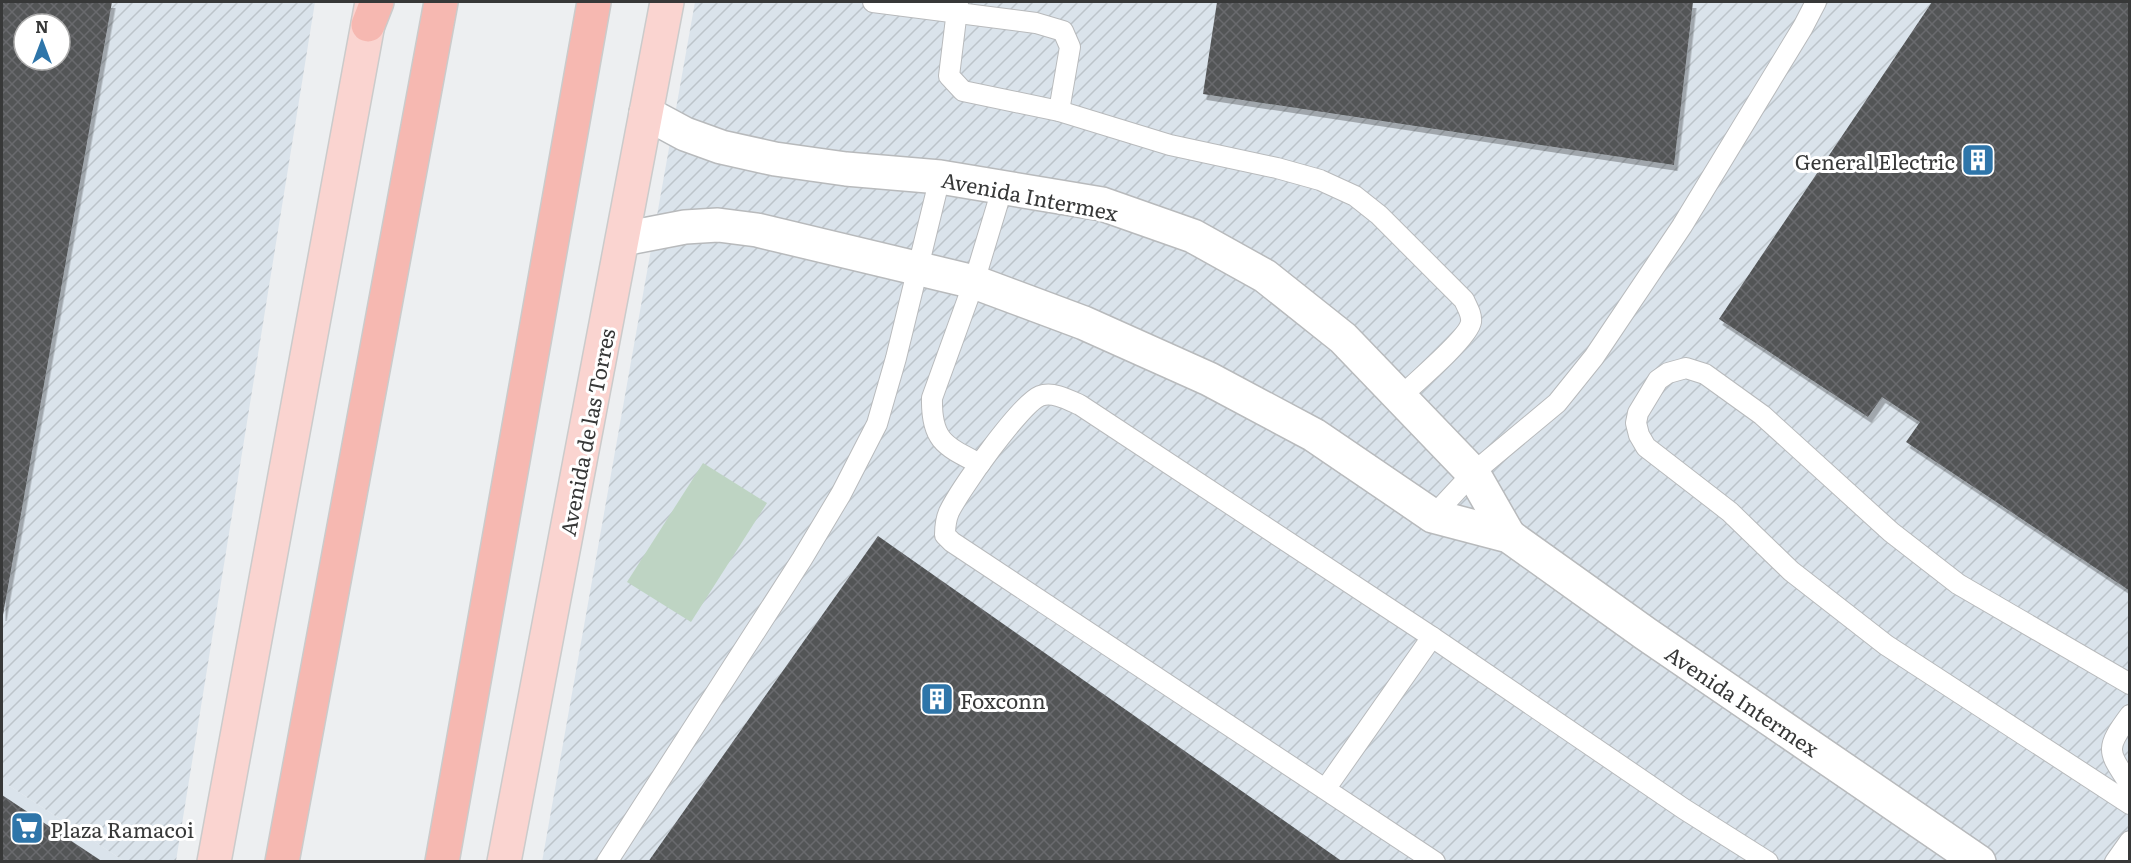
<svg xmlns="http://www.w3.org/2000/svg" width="2131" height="863" font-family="Literata,serif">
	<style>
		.built { fill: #dae3eb }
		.industrial { fill: url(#industrial-furrows); fill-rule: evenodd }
		.pitch { fill: #bed4c3 }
		.building { fill: url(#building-cross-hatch); fill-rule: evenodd; filter: url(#shadow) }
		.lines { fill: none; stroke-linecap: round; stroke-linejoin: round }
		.lane-casing { stroke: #b8babc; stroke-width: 22 }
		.street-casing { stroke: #b8babc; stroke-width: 36 }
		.primary-casing { stroke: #cbcbcb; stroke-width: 36 }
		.highway-casing { stroke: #cbcbcb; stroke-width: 36 }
		.lane { stroke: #fff; stroke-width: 20 }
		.street { stroke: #fff; stroke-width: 33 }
		.primary { stroke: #fad4d0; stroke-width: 33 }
		.highway { stroke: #f6b8b1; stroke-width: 33 }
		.labels { text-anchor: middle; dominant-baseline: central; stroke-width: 6; stroke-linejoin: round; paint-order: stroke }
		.poi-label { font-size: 21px; fill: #373838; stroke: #fff; text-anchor: start }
		.street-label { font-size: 21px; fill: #373838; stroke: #fff }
	</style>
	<defs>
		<pattern id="industrial-furrows" width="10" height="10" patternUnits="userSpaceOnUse" patternTransform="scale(1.5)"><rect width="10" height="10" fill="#dae3eb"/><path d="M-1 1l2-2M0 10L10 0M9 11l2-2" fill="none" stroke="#bcc4ca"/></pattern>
		<pattern id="building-cross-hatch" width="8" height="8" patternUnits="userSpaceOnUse" patternTransform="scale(1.5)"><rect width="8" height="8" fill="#535557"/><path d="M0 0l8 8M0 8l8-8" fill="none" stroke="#696b6d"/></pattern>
		<filter id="shadow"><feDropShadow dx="3.5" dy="6" stdDeviation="0" flood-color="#0004"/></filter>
	</defs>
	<rect width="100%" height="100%" fill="#edeff1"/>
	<path class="built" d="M2,781l122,80h-122z"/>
	<g class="industrial">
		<path d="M2,2h313l-139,859h-52l-122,-80zM24,24h36v36h-36z"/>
		<path d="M695,2h1434v859l-1587,1z"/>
	</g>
	<path class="pitch" d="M703,463l64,40 -76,119 -64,-40z"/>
	<g class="building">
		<path d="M2,2h110l-109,613h-1zM24,24h36v36h-36z"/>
		<path d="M1217,2h476l-19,163 -471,-71z"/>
		<path d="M1932,2h198v589l-224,-149 14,-20 -38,-25 -14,20 -149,-98z"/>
		<path d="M878,536l465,326h-695z"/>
		<path d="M2,795l101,67h-101z"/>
	</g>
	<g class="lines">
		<defs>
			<g id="lane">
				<path d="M873,2l163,21 27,8 7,16 -11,64"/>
				<path d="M958,2l-9,74 14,15 96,20 111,34 107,23 43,12 35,16 24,19 85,85c3,7 8,14 7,22 -2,15 -57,62 -70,74"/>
				<path d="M980,464c-35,-18 -49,-23 -48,-66l42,-116 29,-96"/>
				<path d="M1433,516l40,-43 84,-70 37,-46 88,-131 121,-199 13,-25"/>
				<path d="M2130,684l-172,-100 -67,-52 -129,-117 -57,-41 -19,-6 -18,5 -10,7 -20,33 -2,10 3,12 7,12 84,65 61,59 95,74 244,159"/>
				<path d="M2130,715c-26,35 -22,36 0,70"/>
				<path d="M1326,788l106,-151"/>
				<path d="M607,862l195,-303 39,-65 36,-70 19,-66 44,-181"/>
				<path d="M1435,862l-483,-320 -7,-7c0,-8 1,-16 4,-23 10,-21 71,-108 91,-116 13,-5 29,4 40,9l352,232 252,172 84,53"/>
				<path d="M2115,862l15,-21"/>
			</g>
			<g id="street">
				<path d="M646,113l39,21 36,13 54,12 71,10 94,8 162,27 91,32 72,40 78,62 130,135 36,63"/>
				<path d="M623,239l62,-12 33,-2 39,5 217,52 110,41 125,56 105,56 119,81 76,20 137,98 333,228"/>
			</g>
			<g id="primary">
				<path d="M214,862l158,-860"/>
				<path d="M504,862l163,-860"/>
			</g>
			<g id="highway">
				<path d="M368,25l9,-23"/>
				<path d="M282,862l159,-860"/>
				<path d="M442,862l152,-860"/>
			</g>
		</defs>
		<use href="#lane" class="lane-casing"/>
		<use href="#street" class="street-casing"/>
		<use href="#primary" class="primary-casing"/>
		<use href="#highway" class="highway-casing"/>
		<use href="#lane" class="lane"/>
		<use href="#street" class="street"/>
		<use href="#primary" class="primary"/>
		<use href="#highway" class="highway"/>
	</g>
	<defs>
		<symbol id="building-square" viewBox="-11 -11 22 22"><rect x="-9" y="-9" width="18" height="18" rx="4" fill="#2e75a9" stroke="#fff"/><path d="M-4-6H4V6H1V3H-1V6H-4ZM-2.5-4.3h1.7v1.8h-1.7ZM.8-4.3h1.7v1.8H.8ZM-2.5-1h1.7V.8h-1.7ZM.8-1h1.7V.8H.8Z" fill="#fff"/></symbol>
		<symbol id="supermarket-square" viewBox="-11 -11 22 22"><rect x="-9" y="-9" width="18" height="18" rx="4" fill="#2e75a9" stroke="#fff"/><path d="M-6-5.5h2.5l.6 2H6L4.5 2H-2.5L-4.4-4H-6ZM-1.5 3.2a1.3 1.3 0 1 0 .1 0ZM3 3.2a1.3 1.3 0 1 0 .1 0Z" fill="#fff"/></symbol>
	</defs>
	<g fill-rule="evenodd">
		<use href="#building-square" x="1959" y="141" width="38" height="38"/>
		<use href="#building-square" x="918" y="680" width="38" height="38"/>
		<use href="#supermarket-square" x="8" y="809" width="38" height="38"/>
	</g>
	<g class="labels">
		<g class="poi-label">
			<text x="1955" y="160" text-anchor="end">General Electric</text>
			<text x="960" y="699">Foxconn</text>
			<text x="50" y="828">Plaza Ramacoi</text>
		</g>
		<g class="street-label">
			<text transform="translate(1030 195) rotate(11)">Avenida Intermex</text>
			<text transform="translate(586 432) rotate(-79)">Avenida de las Torres</text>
			<text transform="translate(1743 700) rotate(34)">Avenida Intermex</text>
		</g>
	</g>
	<rect width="2131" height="863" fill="none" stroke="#373838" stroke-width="6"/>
	<g transform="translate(42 42)"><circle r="28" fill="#ffffff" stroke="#afafaf" stroke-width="1.5"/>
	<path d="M0-4.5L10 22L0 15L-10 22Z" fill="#2e75a9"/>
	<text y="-9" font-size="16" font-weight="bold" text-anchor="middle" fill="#373838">N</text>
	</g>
</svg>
